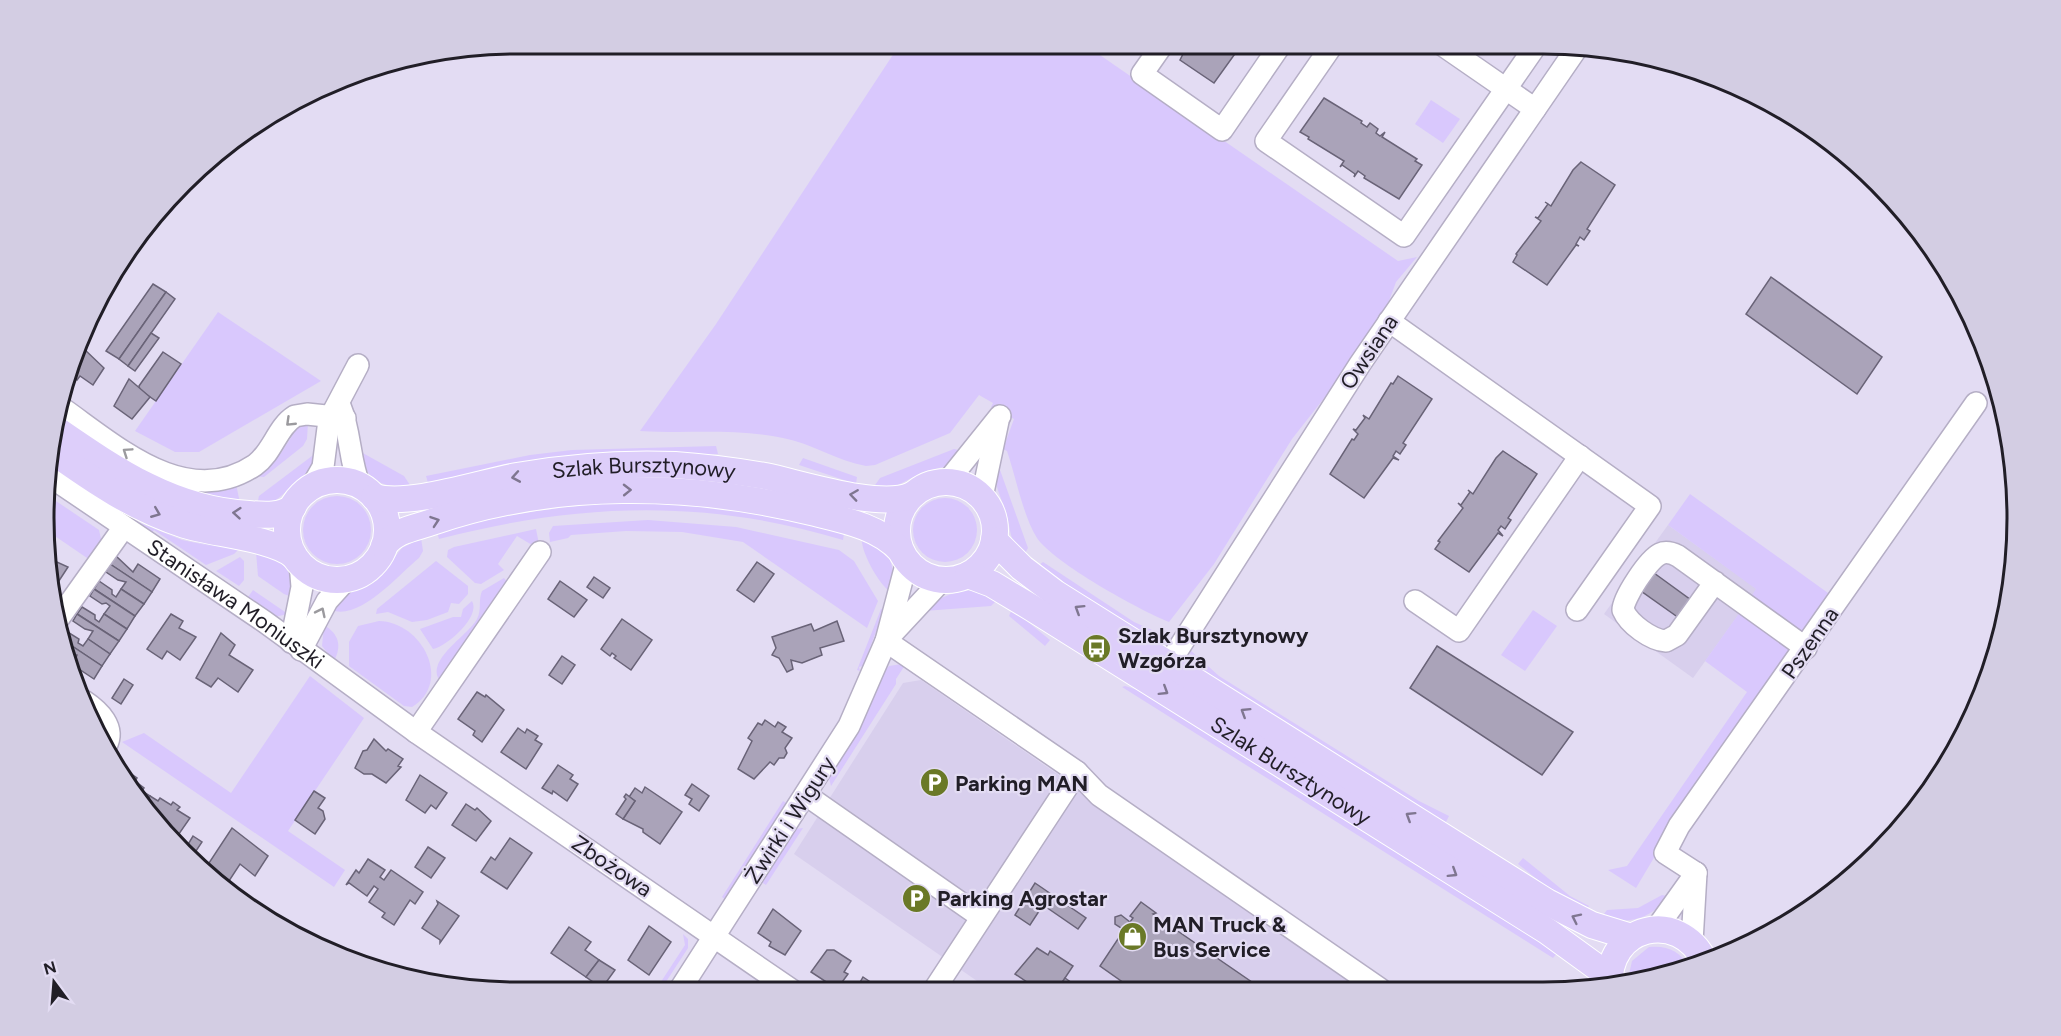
<svg xmlns="http://www.w3.org/2000/svg" width="2061" height="1036" font-family="Figtree,sans-serif">
	<style>
		.built { fill: #d8cfed }
		.green { fill: #d9c8fd }
		.building { fill: #aaa3b9; stroke: #696377; stroke-width: 1.5 }
		.lines { fill: none; stroke-linecap: round; stroke-linejoin: round }
		.minor-casing { stroke: #b5aec5; stroke-width: 24 }
		.major-casing { stroke: #fff; stroke-width: 28 }
		.minor { stroke: #fff; stroke-width: 21 }
		.major { stroke: #ddcefa; stroke-width: 26 }
		.oneway { stroke: #9b9a9e }
		.oneway2 { stroke: #7f7690 }
		.labels { text-anchor: middle; dominant-baseline: central; stroke-width: 4.5; stroke-linejoin: round; paint-order: stroke }
		.street-label { font-size: 22px; fill: #211e27; stroke: #e3dcf3 }
		.poi-label { font-size: 22px; font-weight: bold; fill: #211e27; stroke: #e3dcf3; text-anchor: start }
		.rim { fill: none; stroke: #211e27; stroke-width: 3 }
	</style>
	<rect width="100%" height="100%" fill="#e3dcf3"/>
	<g class="built">
		<path d="M1668,525l89,64 -64,89 -89,-64z"/>
		<path d="M921,680l448,309 -379,1 -196,-136 109,-171z"/>
	</g>
	<g class="green">
		<path d="M900,44h184l314,217 19,-4 -21,25 -11,30 -31,48 -62,79 -78,125 -45,58c-30,-12 -115,-59 -132,-84 -14,-22 -21,-61 -30,-87l-4,-2 11,-30 -23,-12 2,-4 -14,-8 -29,38 -75,32 -9,1c-29,-5 -55,-23 -83,-28 -47,-10 -95,-4 -143,-7l76,-107z"/>
		<path d="M1431,100l29,19 -17,24 -28,-19z"/>
		<path d="M218,312l103,69 -122,71h-24l-40,-21z"/>
		<path d="M308,423l-1,16 -4,7 -39,31 -12,-1 29,-23 18,-28z"/>
		<path d="M716,446l2,8 -290,29 -2,-7 104,-21 42,-5z"/>
		<path d="M954,449l9,2 -16,15 -24,6 -25,13 -25,3 7,-10z"/>
		<path d="M361,452l43,24 6,9c-27,4 -45,-4 -49,-33z"/>
		<path d="M316,453l-5,18 -35,29 -19,5 2,-9z"/>
		<path d="M803,458l54,19 -1,7 -57,-19z"/>
		<path d="M127,461l109,23 4,19 -44,-10 8,-1 -17,-2z"/>
		<path d="M51,464l188,85 -5,5 -28,11 -52,-35 -4,5 -17,-15 49,20 29,6c-62,-16 -107,-43 -160,-79z"/>
		<path d="M996,466l4,4 28,78 -4,7c-16,-16 -12,-22 -18,-42 -6,-20 -12,-25 -10,-47z"/>
		<path d="M1690,494l145,104 -23,33 -13,1 -50,-32 7,-11 -88,-64z"/>
		<circle cx="337" cy="530" r="34"/>
		<path d="M50,497l49,33 3,13 -12,17 -41,-28z"/>
		<circle cx="945" cy="530" r="32"/>
		<path d="M651,501l98,10 95,22 -1,7c-139,-42 -265,-37 -404,-1l-2,-7c76,-20 136,-28 214,-31z"/>
		<path d="M648,520l88,7 103,23 15,11 24,40 -11,27 -124,-86 -61,-10 -56,-1 -55,4 -3,3 -18,4 -1,-9 4,-7z"/>
		<path d="M536,529l3,15 -7,1 -15,-9 -19,28 6,6 -23,14 -6,-1 -28,-26 1,-7 6,-3z"/>
		<path d="M862,537c28,12 34,24 29,55 -11,-5 -32,-43 -29,-55z"/>
		<path d="M421,538l2,13 -4,7c-21,17 -59,63 -88,52l15,-16 31,-14 25,-32z"/>
		<path d="M256,552c31,8 34,16 38,46l-10,-4 -26,-18z"/>
		<path d="M240,557l4,4v19l-5,6 -23,-15z"/>
		<path d="M436,561l32,25v8l-9,10 -8,-1 -3,9 -21,8 -15,2 -24,-10 -12,2 1,-5z"/>
		<path d="M1043,562l91,60 36,16 -8,3 -12,-1 -113,-73z"/>
		<path d="M504,578l4,5 -67,99c-18,-21 27,-46 36,-63 5,-9 1,-19 5,-28z"/>
		<path d="M253,590l35,24 -14,3 -28,-17z"/>
		<path d="M974,590l23,10 -6,6 -67,5c15,-15 29,-19 50,-21z"/>
		<path d="M472,601c9,15 -24,45 -39,48l-13,-20 33,-12h8l2,-8z"/>
		<path d="M885,608l-22,58 -4,1 1,4 -3,-1 24,-61z"/>
		<path d="M1012,609l38,31 -5,6 -36,-30z"/>
		<path d="M1533,610l24,16 -32,45 -24,-16z"/>
		<path d="M1740,612l48,35 1,7 -131,197 -22,37 -28,-18 19,-4 120,-174 -42,-31z"/>
		<path d="M379,621c43,1 74,61 33,86l-8,-1 -55,-40v-24l9,-16z"/>
		<path d="M324,625c15,9 18,21 10,36l-12,-15z"/>
		<path d="M1189,649l30,27 200,125 30,15 -3,6 -13,-4 -239,-149z"/>
		<path d="M902,664l3,1 -9,14v5l-65,102 -2,-8 31,-52 22,-53 7,-7z"/>
		<path d="M310,676l54,42 -76,113 57,39 -11,17 -212,-145 22,-9 87,60z"/>
		<path d="M1125,686l16,5 417,261 -5,6 -431,-271z"/>
		<path d="M783,801l5,3 -62,96 -4,-3z"/>
		<path d="M803,828l-37,57 -5,-3 35,-53z"/>
		<path d="M1523,858l47,38 19,10 -3,5 -24,-12 -44,-35z"/>
		<path d="M1662,895l5,1c-15,24 -39,28 -66,22l6,-8 31,-2z"/>
		<path d="M683,934l5,5v9l-28,43h-5l30,-46z"/>
		<path d="M1649,947c18,-2 31,4 39,19l-61,17 5,-22z"/>
	</g>
	<g class="building">
		<path d="M1188,44h54l-28,39 -34,-23z"/>
		<path d="M1324,98l38,23 -1,2 6,4 3,-4 8,6 -2,4 4,3 5,-4 -3,5 35,22 -2,2 7,4 -23,34 -35,-21 1,-2 -7,-5 -4,6 1,-3 -13,-9 -2,2 4,-6 -36,-22 1,-2 -9,-5z"/>
		<path d="M1581,162l34,23 -28,44 3,2 -6,9 -4,-3 -4,7 3,2 -3,-1 -29,40 -34,-23 4,-7 -1,-1 25,-33 -6,-4 3,1 10,-14 -3,-2 6,4 22,-36z"/>
		<path d="M1771,277l111,80 -25,37 -111,-80z"/>
		<path d="M153,284l13,8 -47,67 -13,-8z"/>
		<path d="M166,292l9,7 -47,67 -9,-7z"/>
		<path d="M151,333l8,5 -24,33 -7,-5z"/>
		<path d="M83,348l21,20 -11,17 -13,-9 -3,4 -9,-5 3,-10z"/>
		<path d="M163,352l18,12 -25,37 -16,-11 -1,-4z"/>
		<path d="M1398,376l34,23 -29,44 3,2 -6,9 -4,-3 -3,5 6,4 -6,-2 -29,40 -34,-24 22,-35 2,1 4,-6 -5,-5 3,1 9,-12 -2,-3 6,4 22,-36 2,1z"/>
		<path d="M129,379l21,18 -18,22 -18,-13z"/>
		<path d="M1503,451l34,23 -29,44 3,2 -6,9 -4,-3 -3,4 5,6 -5,-3 -29,39 -34,-23 5,-7 -2,-1 25,-33 -5,-5 3,2 9,-13 -2,-2 5,4 23,-36z"/>
		<path d="M116,556l17,16 5,-8 22,15 -8,13 -42,-28z"/>
		<path d="M48,558l20,9 -15,23 -5,-10z"/>
		<path d="M757,562l17,12 -20,28 -17,-12z"/>
		<path d="M110,564l42,28 -8,12 -23,-15 5,-7 -8,-2 -12,-8z"/>
		<path d="M1654,573l37,27 -12,18 -38,-27z"/>
		<path d="M594,577l16,11 -7,10 -16,-11z"/>
		<path d="M99,581l13,9v4l4,3 5,-8 23,15 -9,12 -41,-27z"/>
		<path d="M560,581l27,19 -13,17 -26,-18z"/>
		<path d="M94,589l41,27 -8,13 -23,-15 6,-8 -4,-3 -4,1 -12,-8z"/>
		<path d="M82,607l13,8v4l4,3 5,-8 23,15 -8,12 -42,-27z"/>
		<path d="M77,614l42,27 -9,13 -22,-15 5,-8 -8,-2 -12,-8z"/>
		<path d="M171,614l12,7 -4,7 17,9 -16,23 -13,-9 -5,8 -15,-10z"/>
		<path d="M622,619l30,21 -21,30 -17,-12 2,-2 -4,-3 -2,3 -9,-7z"/>
		<path d="M837,621l7,20 -24,7 2,7 -20,8 -11,-3 2,9 -6,3 -8,-14 -7,-3 4,-7 -4,-11 39,-13 3,7z"/>
		<path d="M66,631l13,8 -1,4 5,3 5,-7 22,15 -8,12 -36,-24 -2,-8z"/>
		<path d="M221,633l14,12 -6,10 24,15 -15,22 -20,-14 -7,9 -15,-9z"/>
		<path d="M66,642l36,24 -8,13 -21,-14 4,-10 -7,-1z"/>
		<path d="M1437,646l136,86 -31,43 -132,-87z"/>
		<path d="M562,656l13,9 -13,19 -13,-9z"/>
		<path d="M124,679l9,6 -12,19 -9,-6z"/>
		<path d="M477,692l8,5 1,-2 18,15 -22,32 -9,-7 2,-4 -17,-12z"/>
		<path d="M765,720l10,7 3,-5 8,5 -4,5 10,6 -7,10 2,5 -3,5h-5l-5,7 -4,-3 -16,17 -16,-10 14,-28 -4,-3 10,-15 4,2z"/>
		<path d="M518,728l7,5 2,-4 11,7 -3,4 7,4 -16,25 -25,-17z"/>
		<path d="M374,739l12,12 2,-2 15,10 -5,7 3,1 -15,16 -14,-9h-8l-9,-6 8,-17 4,-1z"/>
		<path d="M558,765l15,10 -3,4 8,5 -11,17 -14,-10 -1,3 -10,-6z"/>
		<path d="M130,773l7,5 -2,3 9,7 -2,3 8,5 -4,6 -20,-27 2,1z"/>
		<path d="M420,775l27,18 -11,16 -5,-4 -6,8 -19,-13z"/>
		<path d="M692,784l17,12 -10,15 -10,-7 3,-5 -7,-4z"/>
		<path d="M645,787l37,25 -22,32 -17,-12v-3l-20,-10 12,-18 -6,-4 6,-9 7,5z"/>
		<path d="M314,791l11,7 -7,10 5,3 2,8 -10,15 -20,-14z"/>
		<path d="M626,794l9,7 -12,18 -7,-5 10,-15 -2,-2z"/>
		<path d="M150,796l8,5 2,-3 11,7 2,-3 7,5 -3,3 13,8 -16,23 -28,-39z"/>
		<path d="M466,804l9,6 2,-2 14,13 -15,20 -24,-16z"/>
		<path d="M232,828l36,28 -13,20 -15,-12 -13,20 -22,-15z"/>
		<path d="M193,836l9,6 -10,15 -8,-6z"/>
		<path d="M510,838l22,15 -25,36 -26,-17 10,-15 4,3z"/>
		<path d="M428,847l17,11 -14,20 -16,-11z"/>
		<path d="M368,859l17,11 -5,7 4,3 7,-10 32,22 -8,12 -5,-4 -16,25 -12,-8 3,-4 -16,-11 9,-13 -4,-3 -7,10 -18,-13 -3,2 10,-15 3,3z"/>
		<path d="M1035,883l51,35 -8,11 -35,-24 -13,20 -15,-10z"/>
		<path d="M437,901l22,15 -19,27v-3l-18,-12 16,-24z"/>
		<path d="M1141,902l15,11 -3,1 109,75 -128,1 -34,-24 24,-36 -9,-6v-7l6,-2 9,7 3,-4 -3,-2z"/>
		<path d="M773,909l28,22 -16,24 -16,-9 2,-4 -13,-9z"/>
		<path d="M649,926l22,16 -22,33 -21,-15z"/>
		<path d="M569,927l22,15 -6,8 14,10 -13,17 -35,-24z"/>
		<path d="M1037,948l11,7 2,-4 23,15 -16,24h-18l-24,-16z"/>
		<path d="M827,950h7l17,11 -7,11 4,2 -11,15 -26,-17z"/>
		<path d="M599,960l16,10 -13,18 -16,-11z"/>
		<path d="M863,977l15,10 2,-4 11,7 -36,1z"/>
		<path d="M1065,978l17,12h-25z"/>
	</g>
	<g class="lines">
		<defs>
			<g id="minor">
				<path d="M1163,44l-21,30 80,56 59,-86"/>
				<path d="M1333,44l-67,97 138,95 133,-192"/>
				<path d="M1441,44l94,65"/>
				<path d="M1389,321l261,185 -73,104"/>
				<path d="M59,406c55,38 127,106 196,59 18,-13 22,-38 40,-49l12,-2 38,4"/>
				<path d="M340,406c11,26 9,55 20,81"/>
				<path id="s1" d="M51,477l214,145 151,110 377,259"/>
				<path d="M947,482l53,-66"/>
				<path d="M311,488l12,-21 6,-47 29,-55"/>
				<path d="M982,497l16,-76"/>
				<path d="M1715,582l-38,53 -11,6c-15,-1 -37,-17 -43,-31 0,-12 25,-50 37,-56 6,-3 12,-1 18,2l128,92"/>
				<path d="M1415,601l44,30 121,-175"/>
				<path d="M59,618l65,-91"/>
				<path d="M888,638l54,-58"/>
				<path d="M886,641l191,131 22,23 281,194"/>
				<path d="M291,642l11,-55 -2,-24"/>
				<path d="M301,650l26,-49 20,-22"/>
				<path d="M1168,665l192,-301 219,-319"/>
				<path d="M84,701c15,10 32,26 22,45"/>
				<path d="M416,732l124,-180"/>
				<path d="M806,795l175,122"/>
				<path d="M1696,873l-31,-20 14,-27 297,-423"/>
				<path d="M1656,929l40,-56"/>
				<path d="M1692,942l4,-69"/>
				<path d="M934,990l143,-218"/>
				<path d="M679,991l170,-265 37,-85 21,-80"/>
			</g>
			<g id="major">
				<path d="M53,427c61,42 119,83 196,87 14,1 32,3 44,-7"/>
				<path d="M52,451c42,30 83,58 133,74 29,9 88,13 109,31"/>
				<circle cx="337" cy="530" r="50"/>
				<circle cx="946" cy="531" r="49"/>
				<path id="s2" d="M374,497c35,10 105,-14 143,-21 51,-9 106,-13 158,-11 30,2 60,6 90,11 35,7 115,34 147,19"/>
				<path d="M994,540l28,28 33,25 492,309 45,23 39,12"/>
				<path d="M384,546c11,-16 31,-18 48,-24 122,-42 258,-40 383,-9 29,7 65,14 86,38"/>
				<path id="s3" d="M968,575l24,9 40,24 515,323 62,45"/>
				<path d="M1610,987c-5,-61 69,-80 95,-25"/>
			</g>
		</defs>
		<use href="#minor" class="minor-casing"/>
		<use href="#major" class="major-casing"/>
		<use href="#minor" class="minor"/>
		<use href="#major" class="major"/>
	</g>
	<defs><path id="oneway-chevron" d="M-2-3.5L2.5 0L-2 3.5" fill="none" stroke-width="1.6" stroke-linecap="round" stroke-linejoin="round" transform="scale(1.5)"/></defs>
	<g class="oneway">
		<use href="#oneway-chevron" transform="translate(290 422) rotate(136)"/>
		<use href="#oneway-chevron" transform="translate(127 452) rotate(-146)"/>
		<use href="#oneway-chevron" transform="translate(321 612) rotate(-64)"/>
	</g>
	<g class="oneway2">
		<use href="#oneway-chevron" transform="translate(516 477) rotate(170)"/>
		<use href="#oneway-chevron" transform="translate(627 490) rotate(-1)"/>
		<use href="#oneway-chevron" transform="translate(854 495) rotate(-172)"/>
		<use href="#oneway-chevron" transform="translate(156 513) rotate(22)"/>
		<use href="#oneway-chevron" transform="translate(237 513) rotate(-175)"/>
		<use href="#oneway-chevron" transform="translate(435 521) rotate(-19)"/>
		<use href="#oneway-chevron" transform="translate(1079 609) rotate(-148)"/>
		<use href="#oneway-chevron" transform="translate(1164 691) rotate(32)"/>
		<use href="#oneway-chevron" transform="translate(1245 712) rotate(-148)"/>
		<use href="#oneway-chevron" transform="translate(1410 816) rotate(-148)"/>
		<use href="#oneway-chevron" transform="translate(1453 873) rotate(32)"/>
		<use href="#oneway-chevron" transform="translate(1576 918) rotate(-154)"/>
	</g>
	<defs>
		<symbol id="bus-disc" viewBox="-11 -11 22 22"><circle r="9.5" fill="#6a7927" stroke="#e3dcf3"/><path d="M-5-6H5V4H4V6H2V4H-2V6H-4V4H-5ZM-3.5-4V0h7V-4ZM-3.5 1.2v1.5H-2V1.2ZM2 1.2v1.5H3.5V1.2Z" fill="#fff"/></symbol>
		<symbol id="parking-disc" viewBox="-11 -11 22 22"><circle r="9.5" fill="#6a7927" stroke="#e3dcf3"/><path d="M-3.5-5.5H1a3.5 3.5 0 0 1 0 7H-1V5.5H-3.5ZM-1-3.4V-.6H.8a1.4 1.4 0 0 0 0-2.8Z" fill="#fff"/></symbol>
		<symbol id="shop-disc" viewBox="-11 -11 22 22"><circle r="9.5" fill="#6a7927" stroke="#e3dcf3"/><path d="M-5-2.5h2.3a2.7 3.5 0 0 1 5.4 0H5L5.5 6h-11ZM-1.5-2.5h3a1.5 2.3 0 0 0-3 0Z" fill="#fff"/></symbol>
	</defs>
	<g fill-rule="evenodd">
		<use href="#bus-disc" x="1080" y="632" width="33" height="33"/>
		<use href="#parking-disc" x="918" y="766" width="33" height="33"/>
		<use href="#parking-disc" x="900" y="882" width="33" height="33"/>
		<use href="#shop-disc" x="1116" y="920" width="33" height="33"/>
	</g>
	<g class="labels">
		<g class="street-label">
			<text transform="translate(1369 352) rotate(-56)">Owsiana</text>
			<text stroke="none"><textPath href="#s2" startOffset="273">Szlak Bursztynowy</textPath></text>
			<text stroke="none"><textPath href="#s1" startOffset="224">Stanisława Moniuszki</textPath></text>
			<text transform="translate(1810 643) rotate(-55)">Pszenna</text>
			<text stroke="none"><textPath href="#s3" startOffset="378">Szlak Bursztynowy</textPath></text>
			<text transform="translate(790 820) rotate(-57)">Żwirki i Wigury</text>
			<text transform="translate(612 866) rotate(34)">Zbożowa</text>
		</g>
		<g class="poi-label">
			<text x="1118" y="635">Szlak Bursztynowy<tspan x="1118" dy="25">Wzgórza</tspan></text>
			<text x="955" y="783">Parking MAN</text>
			<text x="937" y="898">Parking Agrostar</text>
			<text x="1153" y="924">MAN Truck &amp;<tspan x="1153" dy="25">Bus Service</tspan></text>
		</g>
	</g>
	<path d="M0 0H2061V1036H0ZM518 54H1543A464 464 0 0 1 2007 518V518A464 464 0 0 1 1543 982H518A464 464 0 0 1 54 518V518A464 464 0 0 1 518 54Z" fill="#d3cde3" fill-rule="evenodd"/>
	<path class="rim" d="M518 54H1543A464 464 0 0 1 2007 518V518A464 464 0 0 1 1543 982H518A464 464 0 0 1 54 518V518A464 464 0 0 1 518 54Z"/>
	<g transform="translate(54 982) rotate(344)" stroke="#e3dcf3" stroke-width="4.5" paint-order="stroke">
	<path d="M0-4.5L10 22L0 15L-10 22Z" fill="#211e27"/>
	<text y="-9" font-size="16" font-weight="bold" text-anchor="middle" fill="#211e27">N</text>
	</g>
</svg>
